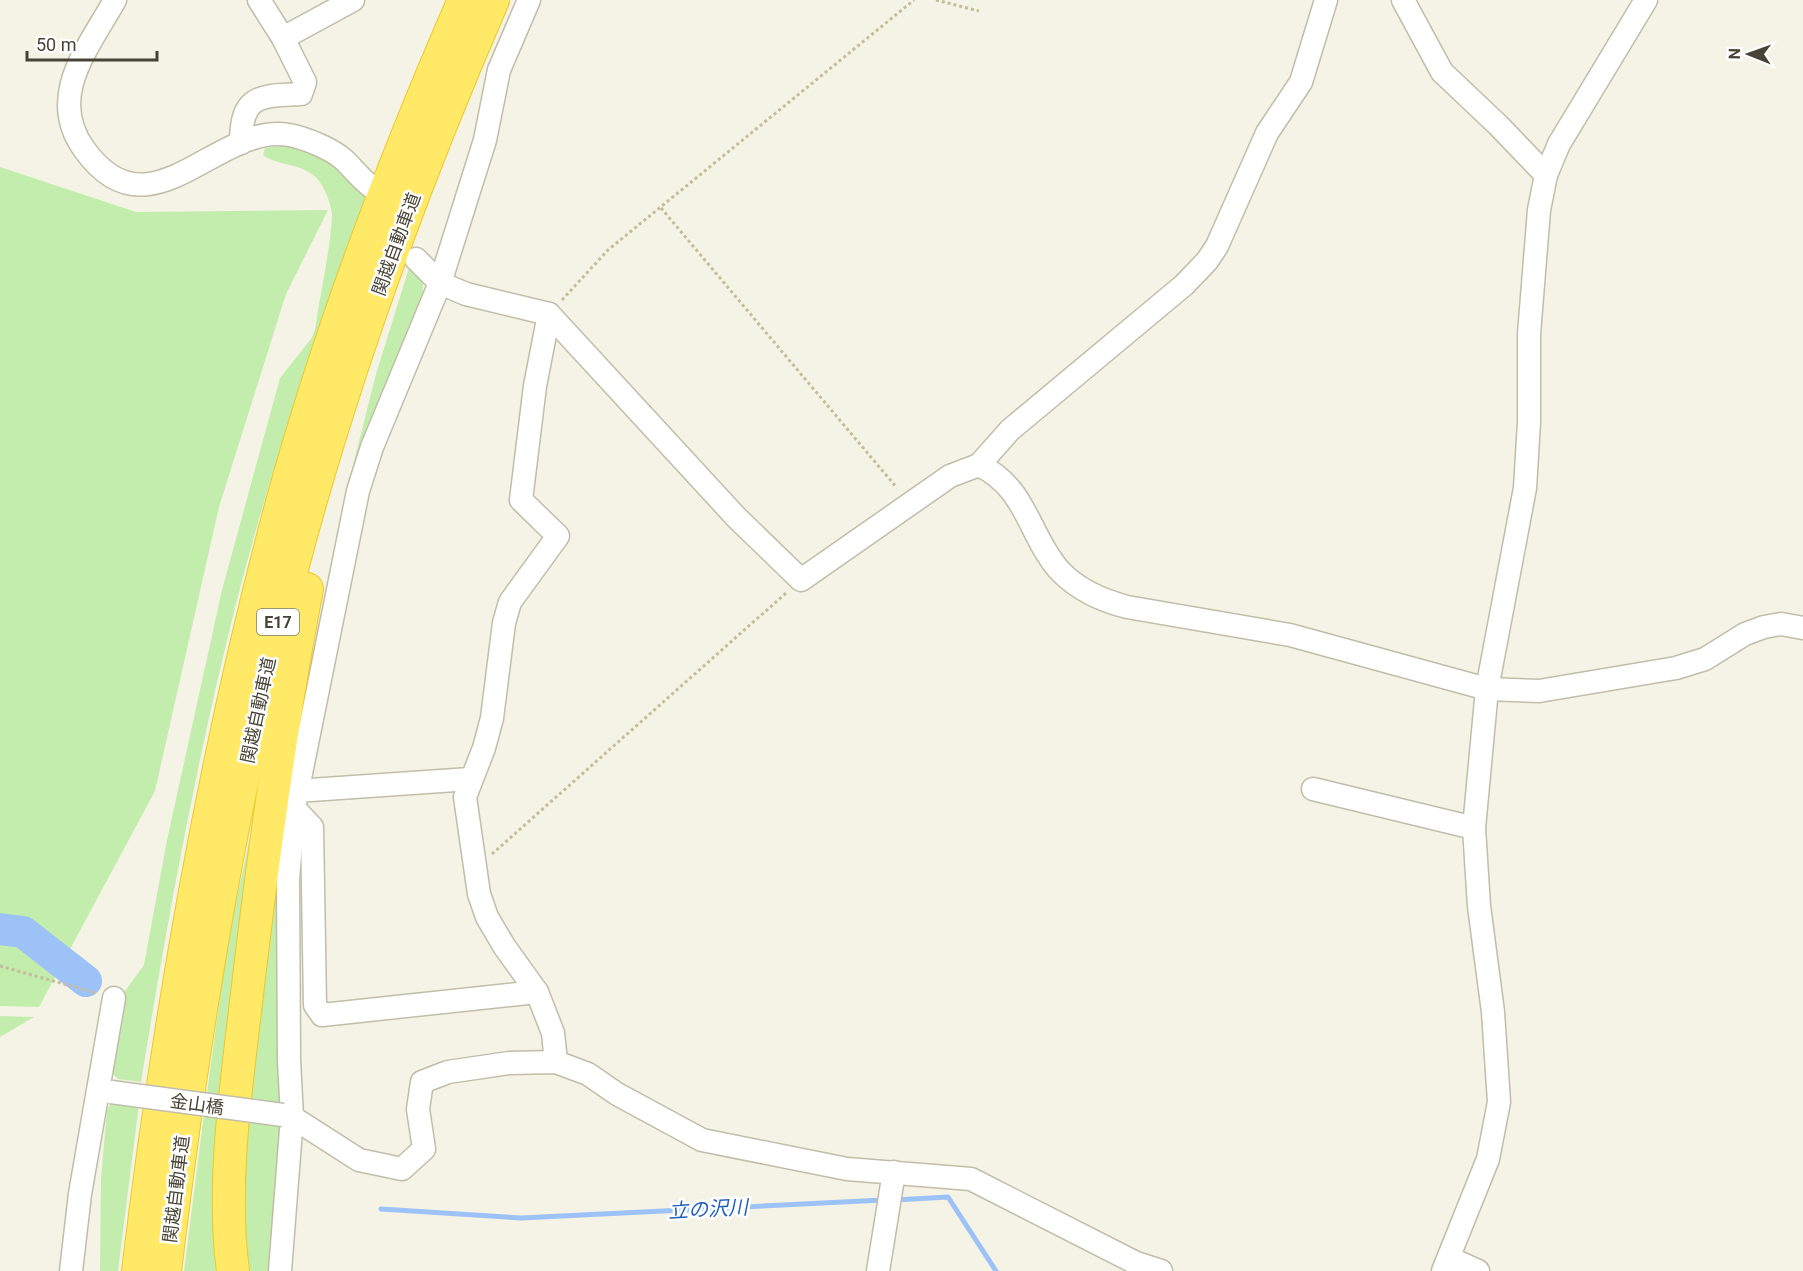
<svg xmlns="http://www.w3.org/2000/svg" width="1803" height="1271" font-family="Roboto,'Noto Sans JP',sans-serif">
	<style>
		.green { fill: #c3edac }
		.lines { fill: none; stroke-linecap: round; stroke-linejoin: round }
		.stream { stroke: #9dc2f7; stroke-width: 5 }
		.river { stroke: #9dc2f7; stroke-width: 32 }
		.minor-casing { stroke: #c1bda8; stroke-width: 25 }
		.highway-casing { stroke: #ebc82a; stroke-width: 34 }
		.path { stroke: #c4bd98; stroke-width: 3; stroke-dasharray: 3 3; stroke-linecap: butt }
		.minor { stroke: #fff; stroke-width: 22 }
		.highway { stroke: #ffe967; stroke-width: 32 }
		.minor-bridge-casing { stroke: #c1bda8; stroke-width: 25; stroke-linecap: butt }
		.minor-bridge { stroke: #fff; stroke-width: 22 }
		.labels { text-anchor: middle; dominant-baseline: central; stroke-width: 5; stroke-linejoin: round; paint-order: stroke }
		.shield { fill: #fff; stroke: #7f7c72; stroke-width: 1.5 }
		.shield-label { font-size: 16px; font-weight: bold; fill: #484435 }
		.street-label { font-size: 18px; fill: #484435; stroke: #fff }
		.water-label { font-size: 20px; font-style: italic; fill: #2460be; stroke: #fff }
	</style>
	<rect width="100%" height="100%" fill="#f5f3e6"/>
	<g class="green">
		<path d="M282,146c40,4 57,23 84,51 -48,134 -95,269 -130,407 -40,158 -69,318 -95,478l-23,-3 -6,-6 10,-78 22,-30 23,-125 55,-250 58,-212 31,-39 4,-9c5,-37 15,-77 17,-114 0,-11 -9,-35 -19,-41 -15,-12 -35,-9 -50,-20l2,-7z"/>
		<path d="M0,167l136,45 192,-2 -42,84 -67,213 -64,284 -116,216 -39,-1z"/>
		<path d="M410,265l13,16v15l-73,193h-3l29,-115z"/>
		<path d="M269,748l-45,347 -17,-2 20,-148z"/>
		<path d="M277,859l5,244 -34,-4z"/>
		<path d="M0,1016l34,1 -34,20z"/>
		<path d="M112,1102l27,2 -21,167h-18l1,-91 6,-70z"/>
		<path d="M204,1114l17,1 -3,156h-34z"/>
		<path d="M247,1123l35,1 -10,147h-27l-4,-56z"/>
	</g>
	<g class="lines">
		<g class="stream">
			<path d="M895,1200l53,-3 48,74"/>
			<path d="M381,1209l140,9 362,-18"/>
		</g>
		<path class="river" d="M0,929l23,3 63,49"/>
		<defs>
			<g id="minor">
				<path d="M115,0c-26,47 -69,96 -31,149 66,93 133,-27 205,-14 16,3 41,13 54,24 10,9 17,20 29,28"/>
				<path d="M259,0l24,38 70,-38"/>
				<path d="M1403,0l39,72 56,53 48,50"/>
				<path d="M241,143c0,-49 19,-47 60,-49l4,-12 -22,-44"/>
				<path d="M416,259l24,24 26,11 83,20 187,203 65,63 149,-104 29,-11c48,23 49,69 80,105 19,20 42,30 68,37l163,28 197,54 52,2 137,-23 29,-9 40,-25 19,-7 17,-3 22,4"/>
				<path d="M549,314l-14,72 -14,114 37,36 -48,66 -6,21 -12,95 -8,30 -19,49 14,97 8,23 17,29 33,46 16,41 3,29"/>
				<path d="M979,465l31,-35 174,-145 23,-24 10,-15 50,-113 34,-51 25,-82"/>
				<path d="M1313,789l161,39"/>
				<path d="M296,791l174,-12"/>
				<path d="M294,808l18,19 3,178 7,10 215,-23"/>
				<path d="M283,1115l9,2 67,43 43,9 22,-20 -6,-40 4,-27 26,-10 61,-9 47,-1 32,12 29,20 85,46 145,29 124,10 165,84 25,8"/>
				<path d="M1449,1258l29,13"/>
				<path d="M71,1271l9,-77 34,-196"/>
				<path d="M280,1271l12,-154 -3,-57 -1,-181 6,-71 64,-317 14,-44 68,-164 45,-143 14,-70 30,-70"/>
				<path d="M878,1271l16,-99"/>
				<path d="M1443,1271l45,-112 11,-57 -6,-90 -14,-106 -5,-78 13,-139 38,-201 4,-66v-88l10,-124 7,-35 13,-31 87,-144"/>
			</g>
			<g id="highway">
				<path d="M138,1271c31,-256 75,-511 142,-761 47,-173 112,-345 184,-510"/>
				<path d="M165,1271c26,-215 59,-429 111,-639 52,-216 129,-429 217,-632"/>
				<path d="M233,1271c-12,-88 4,-189 14,-277 16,-136 34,-271 60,-405"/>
			</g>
		</defs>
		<use href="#minor" class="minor-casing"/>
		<use href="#highway" class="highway-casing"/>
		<g class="path">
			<path d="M936,0l43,11"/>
			<path d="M661,208l236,280"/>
			<path d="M562,300l46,-50 306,-250"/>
			<path d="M492,854l294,-261"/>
			<path d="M0,966l96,27"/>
		</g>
		<use href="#minor" class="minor"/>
		<use href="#highway" class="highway"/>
		<defs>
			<path id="minor-bridge" d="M111,1092l172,23"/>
		</defs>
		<use href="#minor-bridge" class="minor-bridge-casing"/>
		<use href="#minor-bridge" class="minor-bridge"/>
	</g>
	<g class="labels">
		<rect class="shield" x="257" y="609" width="42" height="26" rx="4.5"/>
		<g class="shield-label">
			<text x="278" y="622">E17</text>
		</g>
		<g class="street-label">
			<text transform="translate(396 244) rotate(-70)">関越自動車道</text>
			<text transform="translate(258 710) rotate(-78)">関越自動車道</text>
			<text transform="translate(197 1104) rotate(8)">金山橋</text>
			<text transform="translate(176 1189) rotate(-83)">関越自動車道</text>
		</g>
		<g class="water-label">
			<text transform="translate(708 1209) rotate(-3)">立の沢川</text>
		</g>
	</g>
	<g transform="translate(1749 54) rotate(271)" stroke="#ffffff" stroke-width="4.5" paint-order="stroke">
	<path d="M0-4.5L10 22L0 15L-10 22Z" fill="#484435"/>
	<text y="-9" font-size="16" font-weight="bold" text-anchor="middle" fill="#484435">N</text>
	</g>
	<path d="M27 51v9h130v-9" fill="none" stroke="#484435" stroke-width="3"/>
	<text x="36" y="51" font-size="18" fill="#484435" stroke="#ffffff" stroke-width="4.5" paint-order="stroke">50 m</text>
</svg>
